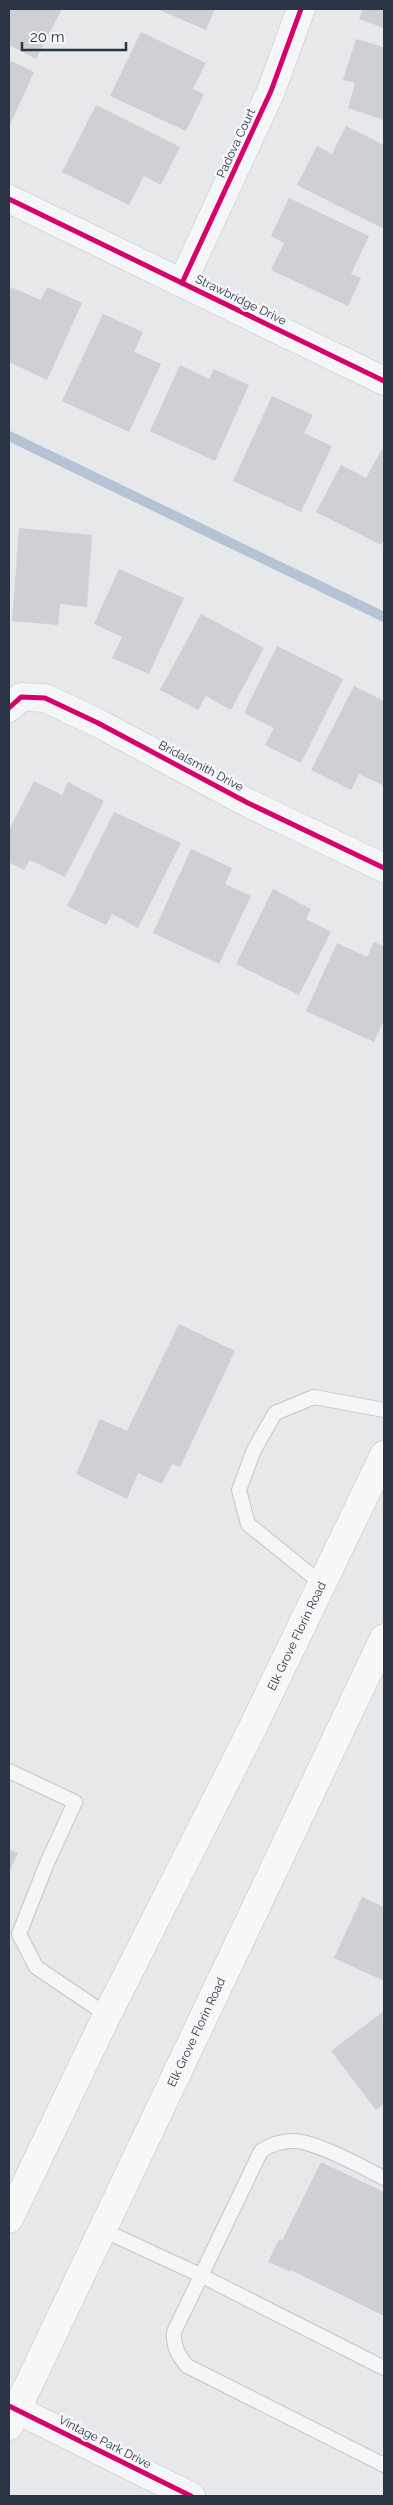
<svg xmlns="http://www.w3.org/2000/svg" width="393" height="2505" font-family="Raleway,sans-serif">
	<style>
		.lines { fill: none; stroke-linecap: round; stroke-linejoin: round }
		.stream { stroke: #b4c4d5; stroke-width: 10 }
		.building { fill: #ced0d3 }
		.service-casing { stroke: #c4c6c8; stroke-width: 16 }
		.minor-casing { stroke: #c4c6c8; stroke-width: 29 }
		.tertiary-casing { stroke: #c4c6c8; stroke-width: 29 }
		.primary-casing { stroke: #c2c5c8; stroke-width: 29 }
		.service { stroke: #f5f6f7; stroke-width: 14 }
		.minor { stroke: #f5f6f7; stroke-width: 28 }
		.tertiary { stroke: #f5f6f7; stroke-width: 28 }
		.primary { stroke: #f8f8f8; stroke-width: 28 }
		.cycleway-casing { stroke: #f4f6f9; stroke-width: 8 }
		.cycleway { stroke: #d6006c; stroke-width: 5 }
		.labels { text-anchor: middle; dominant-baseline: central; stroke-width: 5; stroke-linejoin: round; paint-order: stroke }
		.street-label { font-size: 12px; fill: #2b3445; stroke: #f4f6f9 }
	</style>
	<rect width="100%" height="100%" fill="#e6e8ea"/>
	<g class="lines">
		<path class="stream" d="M9,436l375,181"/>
	</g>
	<g class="building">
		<path d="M9,9h53l-26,50 -27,-14z"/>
		<path d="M157,9h58l-9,21z"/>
		<path d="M363,9h21v19l-25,-9z"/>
		<path d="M141,32l65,31 -13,26 11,5 -18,37 -76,-35z"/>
		<path d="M356,39l28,8v73l-36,-12 7,-25 -12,-3z"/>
		<path d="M9,60l25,12 -25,55z"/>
		<path d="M96,105l84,42 -19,38 -17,-9 -15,29 -67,-33z"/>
		<path d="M346,126l38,19v78l-2,5 -85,-43 20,-39 15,8z"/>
		<path d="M289,198l80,38 -18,38 10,4 -13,28 -77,-36 13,-27 -13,-7z"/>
		<path d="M11,287l30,13 6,-13 35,16 -35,77 -38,-18v-69z"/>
		<path d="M103,314l40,18 -9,20 27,12 -32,68 -67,-31z"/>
		<path d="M180,365l29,14 5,-10 35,16 -34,76 -65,-30z"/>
		<path d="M272,396l41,19 -9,18 28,13 -31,66 -68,-31z"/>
		<path d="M382,449l2,1v88l-3,7 -65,-33 25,-47 25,13z"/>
		<path d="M19,528l73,7 -5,72 -27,-3 -2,21 -46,-4z"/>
		<path d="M119,569l65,29 -35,76 -37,-16 10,-21 -28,-13z"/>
		<path d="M201,614l63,34 -33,62 -25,-14 -8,14 -38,-20z"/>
		<path d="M277,646l66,33 -42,84 -36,-18 9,-17 -30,-15z"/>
		<path d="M354,686l30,15v85l-25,-12 -8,16 -40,-20z"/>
		<path d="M34,781l28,14 6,-13 36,19 -39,76 -35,-17 -6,10 -15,-8v-32z"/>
		<path d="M114,812l67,31 -43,85 -26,-14 -6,11 -39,-19z"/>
		<path d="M191,849l41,19 -7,16 26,12 -32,68 -66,-31z"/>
		<path d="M273,889l38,20 -5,10 25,13 -32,63 -63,-31z"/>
		<path d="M374,942l10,4v74l-10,22 -68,-31 31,-68 30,14z"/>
		<path d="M179,1324l56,27 -55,116 -8,-3 -10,20 -24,-11 -11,26 -51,-25 24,-55 27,12z"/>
		<path d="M9,1849l9,4 -9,19z"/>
		<path d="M362,1897l22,10v74l-50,-23z"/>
		<path d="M384,2011v93l-8,6 -45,-59z"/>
		<path d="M321,2162l63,30v124l-93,-46v2l-23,-10 11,-23 3,2z"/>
	</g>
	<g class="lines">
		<defs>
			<g id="service">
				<path d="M321,1583l-73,-59 -9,-34 15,-40 21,-37 39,-16 70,13"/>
				<path d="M9,1771l66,31 -28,61 -28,71 17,33 71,48"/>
				<path d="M384,2178c-20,-10 -69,-37 -90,-37 -13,0 -23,3 -33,10l-87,181c-1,14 4,23 13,34l197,99"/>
				<path d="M103,2230l97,45 184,93"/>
			</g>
			<g id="minor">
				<path d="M9,199l375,182"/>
				<path d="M182,283l89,-192 30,-82"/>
				<path d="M9,708l12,-11 24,1 53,25 150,80 136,65"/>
			</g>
			<path id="tertiary" d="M9,2406l182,90"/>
			<g id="primary">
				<path id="s1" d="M9,2219l98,-204 145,-286 132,-274"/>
				<path id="s2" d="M9,2426l375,-788"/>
			</g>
		</defs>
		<use href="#service" class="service-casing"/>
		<use href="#minor" class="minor-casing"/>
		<use href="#tertiary" class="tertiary-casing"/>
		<use href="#primary" class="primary-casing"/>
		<use href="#service" class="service"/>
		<use href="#minor" class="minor"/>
		<use href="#tertiary" class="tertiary"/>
		<use href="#primary" class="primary"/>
		<defs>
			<g id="cycleway">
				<path d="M9,199l375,182"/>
				<path d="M182,283l89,-192 30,-82"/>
				<path d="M9,708l12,-11 24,1 53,25 150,80 136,65"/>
				<path d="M9,2406l182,90"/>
			</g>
		</defs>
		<use href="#cycleway" class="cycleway-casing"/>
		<use href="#cycleway" class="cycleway"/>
	</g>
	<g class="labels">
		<g class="street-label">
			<text transform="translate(236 143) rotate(-65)">Padova Court</text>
			<text transform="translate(241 300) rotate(26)">Strawbridge Drive</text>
			<text transform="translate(201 766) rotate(28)">Bridalsmith Drive</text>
			<text stroke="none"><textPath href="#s1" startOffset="650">Elk Grove Florin Road</textPath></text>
			<text stroke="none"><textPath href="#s2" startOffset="436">Elk Grove Florin Road</textPath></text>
			<text transform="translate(105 2442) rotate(27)">Vintage Park Drive</text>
		</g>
	</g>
	<rect width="393" height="2505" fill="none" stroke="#2b3445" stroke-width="20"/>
	<path d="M22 42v8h104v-8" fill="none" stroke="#2b3445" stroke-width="2.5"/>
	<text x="30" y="42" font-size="15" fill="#2b3445" stroke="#f4f6f9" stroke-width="4" paint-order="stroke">20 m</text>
</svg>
